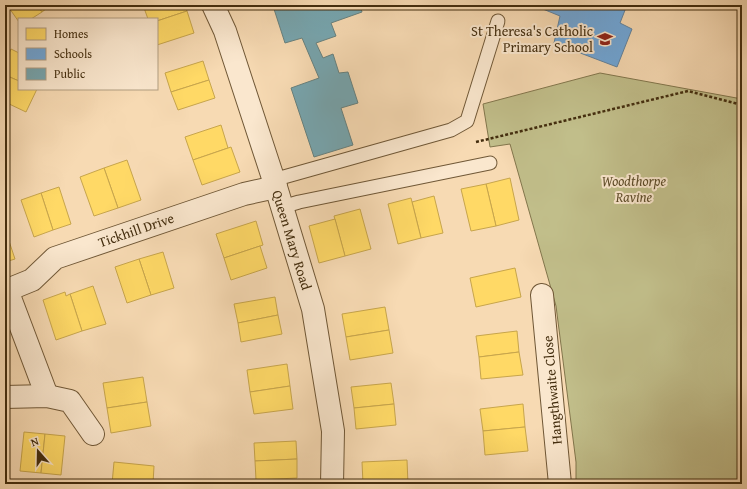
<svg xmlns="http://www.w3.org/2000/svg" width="747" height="489" font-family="'Gentium Book Plus',serif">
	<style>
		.green { fill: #c1be8a; stroke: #82764c }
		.homes { fill: #ffd966; stroke: #c7a54c }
		.schools { fill: #6fa8dc; stroke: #62839e }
		.public { fill: #76a5af; stroke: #67817f }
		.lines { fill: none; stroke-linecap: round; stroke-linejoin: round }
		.service-casing { stroke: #705837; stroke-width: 15 }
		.minor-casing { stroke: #705837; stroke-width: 24 }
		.path { stroke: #432d0e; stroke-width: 2.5; stroke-dasharray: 3 2; stroke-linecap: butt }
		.service { stroke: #fae7ce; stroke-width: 13 }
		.minor { stroke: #fae7ce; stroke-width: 22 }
		.labels { text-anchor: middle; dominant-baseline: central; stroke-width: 4; stroke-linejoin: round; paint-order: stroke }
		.poi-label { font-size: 14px; fill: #432d0e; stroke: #fae7ce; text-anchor: end }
		.park-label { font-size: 14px; font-style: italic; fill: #5c4a27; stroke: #fae7ce }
		.street-label { font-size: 14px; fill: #432d0e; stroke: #fae7ce }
	</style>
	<rect width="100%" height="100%" fill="#f7dab3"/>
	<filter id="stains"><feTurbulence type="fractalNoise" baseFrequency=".005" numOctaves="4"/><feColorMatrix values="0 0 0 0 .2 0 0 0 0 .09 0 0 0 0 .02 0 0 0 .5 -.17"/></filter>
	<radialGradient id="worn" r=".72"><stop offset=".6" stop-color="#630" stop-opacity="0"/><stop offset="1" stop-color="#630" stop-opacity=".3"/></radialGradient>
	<path class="green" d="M600,73l142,26v385h-166v-22l-20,-156 -46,-162 -20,3 -7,-43z"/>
	<g class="homes">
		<path d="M7,5h30l5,7 -11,7h-12v3z"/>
		<path d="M37,5h14l-9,7z"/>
		<path d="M143,5h42l2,6 -30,10v-2h-9z"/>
		<path d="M187,11l7,22 -37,12v-24z"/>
		<path d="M11,49l8,4v28l-14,-6v-13z"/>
		<path d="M203,61l6,19 -38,12 -6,-19z"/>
		<path d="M5,75l14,6v8h18l-11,23 -21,-10z"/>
		<path d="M209,80l6,18 -37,12 -7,-18z"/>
		<path d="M221,125l7,23 -35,12 -8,-23z"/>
		<path d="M231,147l9,25 -38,13 -9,-25z"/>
		<path d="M127,160l14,40 -23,8 -14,-40z"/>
		<path d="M104,168l14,40 -24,8 -14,-39z"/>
		<path d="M510,178l9,42 -23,6 -10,-42z"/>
		<path d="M486,184l10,42 -25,5 -10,-42z"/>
		<path d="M59,187l12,37 -18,6 -12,-37z"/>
		<path d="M41,193l12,37 -19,7 -13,-37z"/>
		<path d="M434,196l9,37 -22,5 -9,-36z"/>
		<path d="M411,198l10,40 -23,6 -10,-40z"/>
		<path d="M360,209l11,40 -26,7 -11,-40z"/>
		<path d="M335,219l10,37 -26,7 -10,-37z"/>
		<path d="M256,221l7,24 -39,13 -8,-24z"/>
		<path d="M5,229l10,30 -10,3z"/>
		<path d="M260,246l7,22 -36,12 -7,-22z"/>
		<path d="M163,252l11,36 -23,7 -12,-36z"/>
		<path d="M139,259l12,36 -24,8 -12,-36z"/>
		<path d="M515,268l6,29 -45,10 -6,-29z"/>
		<path d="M93,286l13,38 -24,7 -12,-37z"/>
		<path d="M65,292l1,4 4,-2 12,37 -26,9 -13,-40z"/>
		<path d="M275,297l3,18 -40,8 -4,-19z"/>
		<path d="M385,307l4,23 -43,7 -4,-23z"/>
		<path d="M278,315l4,19 -41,8 -3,-19z"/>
		<path d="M389,330l4,23 -43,7 -4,-23z"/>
		<path d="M517,331l2,21 -40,5 -3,-21z"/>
		<path d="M519,352l4,23 -42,4 -2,-22z"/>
		<path d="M287,364l3,22 -40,6 -3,-22z"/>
		<path d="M143,377l4,25 -40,6 -4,-25z"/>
		<path d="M391,383l3,21 -40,4 -3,-21z"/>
		<path d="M290,386l3,23 -39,5 -4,-22z"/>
		<path d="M147,402l4,24 -40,7 -4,-25z"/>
		<path d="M394,404l2,21 -40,4 -2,-21z"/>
		<path d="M523,404l2,23 -42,4 -3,-22z"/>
		<path d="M525,427l3,24 -43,4 -2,-24z"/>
		<path d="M24,432l21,2 -4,39 -21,-2z"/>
		<path d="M45,434l20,2 -4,39 -20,-2z"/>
		<path d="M296,441l1,18 -42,2 -1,-18z"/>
		<path d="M297,459v19l-41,2 -1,-19z"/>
		<path d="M407,460l1,24h-45l-1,-22z"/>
		<path d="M114,462l40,4 -1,18h-41z"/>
	</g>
	<path class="schools" d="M533,5h94l-7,18 12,6 -15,38 -63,-24 6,-27z"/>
	<path class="public" d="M266,5h94l2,7 -31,11 5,13 -20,7 7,15 10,-4 6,19 9,-1 10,31 -17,5 12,37 -39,12 -23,-69 28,-10 -17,-40 -17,5 -12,-37 -6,2z"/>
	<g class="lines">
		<defs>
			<g id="service">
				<path d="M273,180l178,-50 16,-9 31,-100"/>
				<path d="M282,207l17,-5 191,-39"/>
			</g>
			<g id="minor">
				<path d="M213,5l12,26 51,156 37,122 20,122 -1,53"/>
				<path d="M7,290l40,106"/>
				<path d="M5,291l27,-11 23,-22 189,-64 32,-7"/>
				<path d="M542,295l18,189"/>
				<path d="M5,397l42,-1 23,5 23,33"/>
			</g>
		</defs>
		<use href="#service" class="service-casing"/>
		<use href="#minor" class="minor-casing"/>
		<path class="path" d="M476,142l212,-51 54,14"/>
		<use href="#service" class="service"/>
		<use href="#minor" class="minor"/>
	</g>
	<defs>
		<symbol id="school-bare" viewBox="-9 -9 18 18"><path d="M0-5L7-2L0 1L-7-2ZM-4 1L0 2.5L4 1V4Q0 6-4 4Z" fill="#8f2418" stroke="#fae7ce" stroke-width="2.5" paint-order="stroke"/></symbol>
	</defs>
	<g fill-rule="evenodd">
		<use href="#school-bare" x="594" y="28" width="22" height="22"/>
	</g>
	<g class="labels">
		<g class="poi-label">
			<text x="593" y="31">St Theresa's Catholic<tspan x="593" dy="16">Primary School</tspan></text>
		</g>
		<g class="park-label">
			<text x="634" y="181">Woodthorpe<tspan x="634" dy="16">Ravine</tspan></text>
		</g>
		<g class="street-label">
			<text transform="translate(136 230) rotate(-19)">Tickhill Drive</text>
			<text transform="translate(292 240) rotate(73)">Queen Mary Road</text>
			<text transform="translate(552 390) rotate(-95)">Hangthwaite Close</text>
		</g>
	</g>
	<rect width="747" height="489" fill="none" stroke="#f7dab3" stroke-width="20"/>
	<rect x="6" y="6" width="735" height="477" fill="none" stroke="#432d0e" stroke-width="2"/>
	<rect x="10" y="10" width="727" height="469" fill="none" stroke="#432d0e"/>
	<rect x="18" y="18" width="140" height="72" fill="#fae7ce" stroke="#b19d81"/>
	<rect x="26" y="28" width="20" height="12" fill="#ffd966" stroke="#b19d81"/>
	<text x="54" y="38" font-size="12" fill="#432d0e">Homes</text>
	<rect x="26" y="48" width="20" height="12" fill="#6fa8dc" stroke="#b19d81"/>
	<text x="54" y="58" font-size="12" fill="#432d0e">Schools</text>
	<rect x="26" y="68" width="20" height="12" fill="#76a5af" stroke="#b19d81"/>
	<text x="54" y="78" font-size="12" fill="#432d0e">Public</text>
	<g transform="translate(38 451) rotate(340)" stroke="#fae7ce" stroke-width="3" paint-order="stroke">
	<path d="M0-3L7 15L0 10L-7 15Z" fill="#432d0e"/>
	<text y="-6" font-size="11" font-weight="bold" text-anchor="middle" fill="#432d0e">N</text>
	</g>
	<rect width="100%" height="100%" filter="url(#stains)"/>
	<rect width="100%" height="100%" fill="url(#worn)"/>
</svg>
